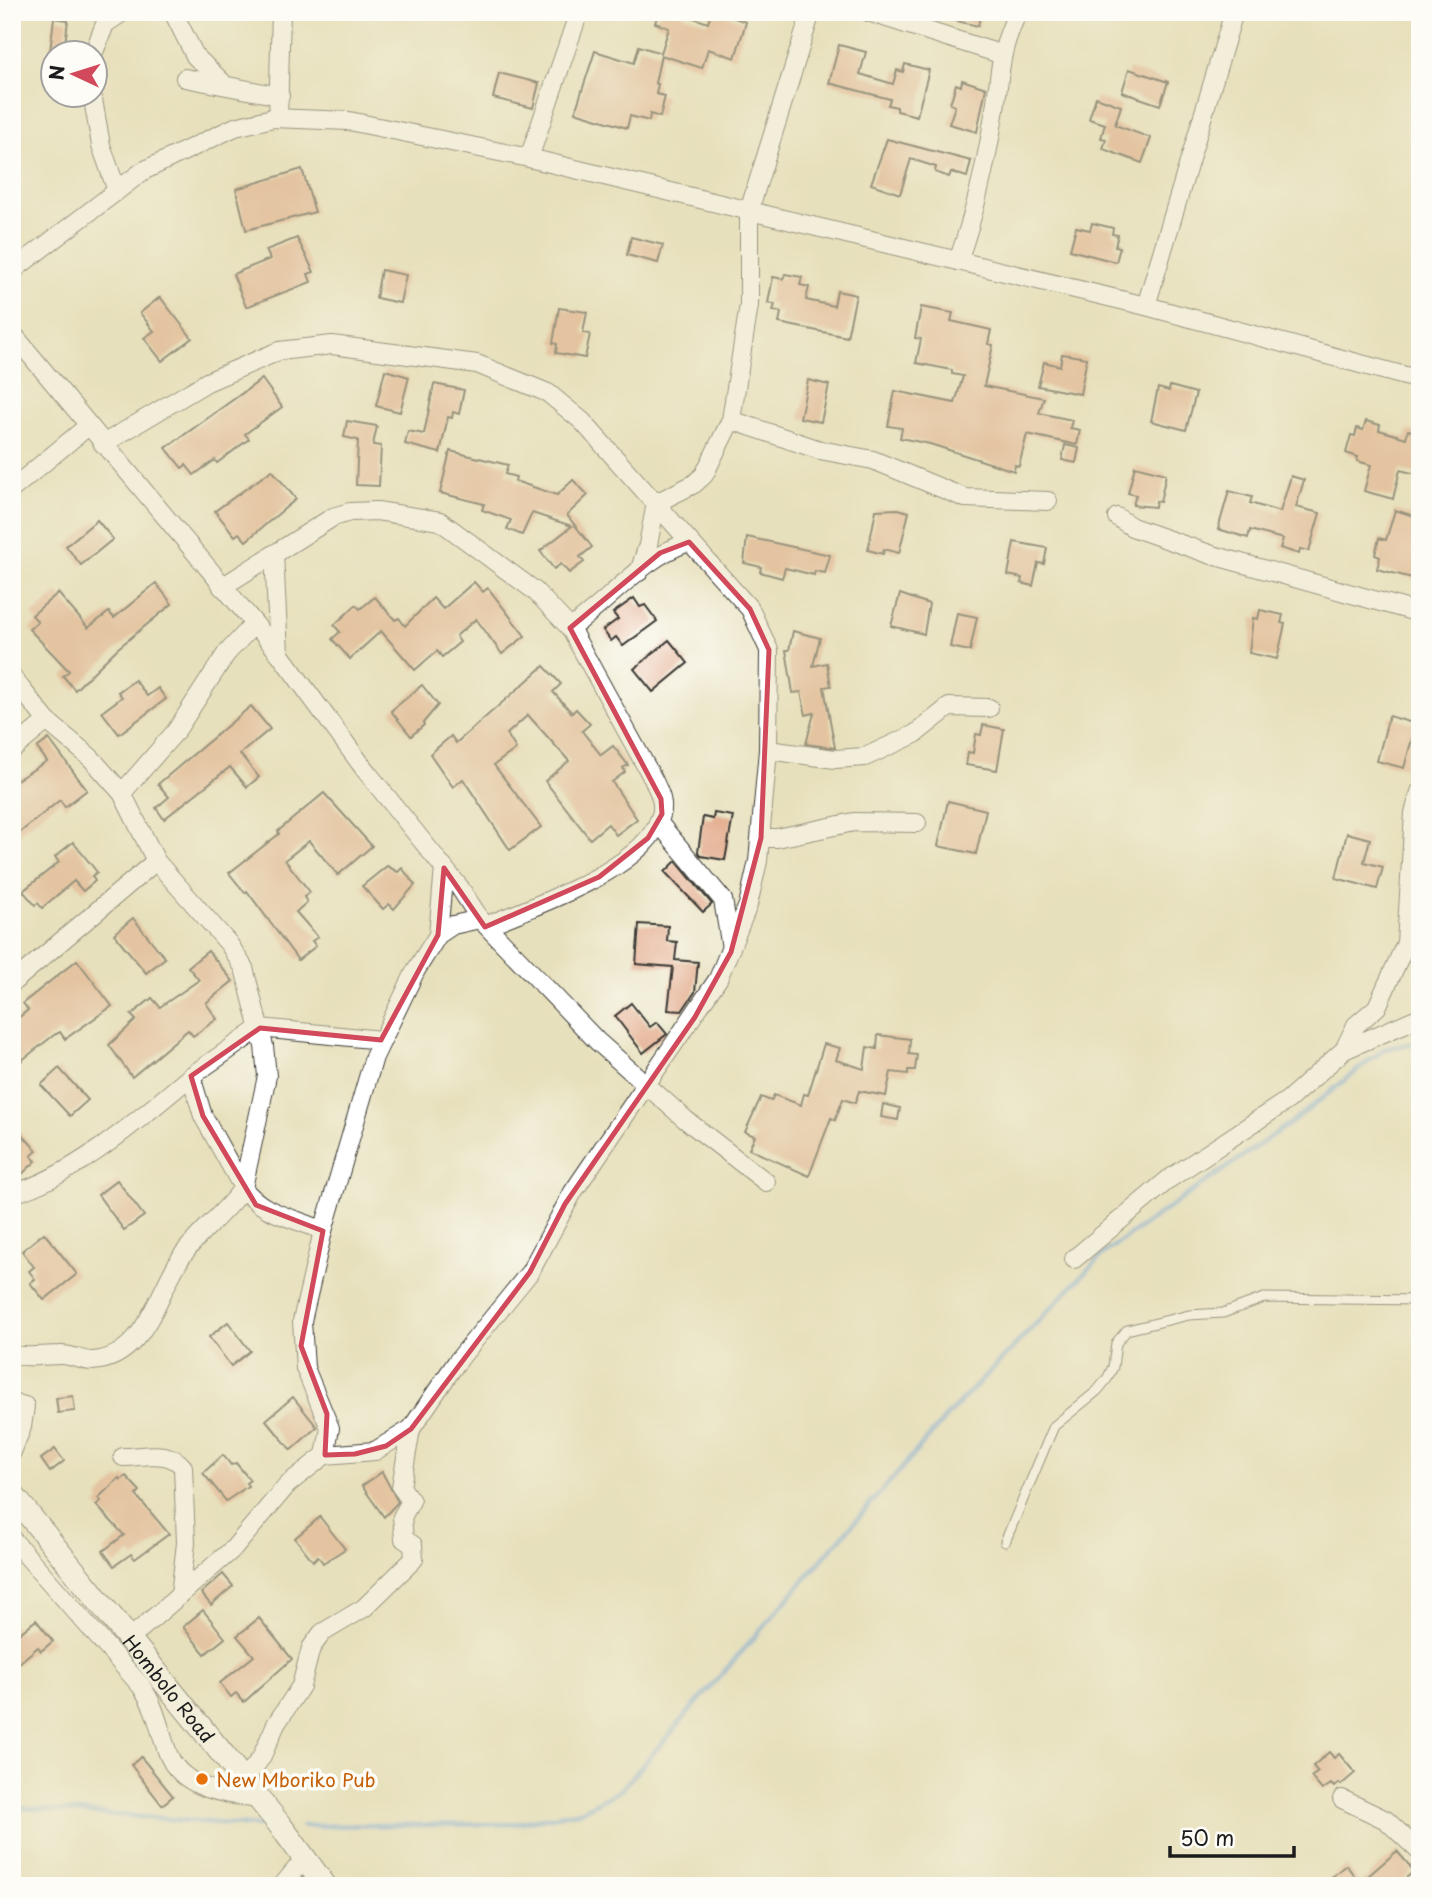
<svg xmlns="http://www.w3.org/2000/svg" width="1432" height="1898" font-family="'Playpen Sans',sans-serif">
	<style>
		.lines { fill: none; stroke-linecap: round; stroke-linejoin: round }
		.stream { stroke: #6da0d9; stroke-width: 5 }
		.building { fill: #e0a17f }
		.service-casing { stroke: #3a3934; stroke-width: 11 }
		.minor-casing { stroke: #3a3934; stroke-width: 20 }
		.tertiary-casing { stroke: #3a3934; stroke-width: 25 }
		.service { stroke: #fff; stroke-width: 9 }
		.minor { stroke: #fff; stroke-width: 18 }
		.tertiary { stroke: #fff; stroke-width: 23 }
		.marked { fill: none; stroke: #d1495b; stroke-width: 5; stroke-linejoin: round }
		.food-dot { fill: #e8710a; stroke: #fdfcf7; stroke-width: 2.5 }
		.labels { text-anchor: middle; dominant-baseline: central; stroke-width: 7; stroke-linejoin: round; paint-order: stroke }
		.street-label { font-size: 19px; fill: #1c1c1c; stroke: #fdfcf7 }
		.food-label { font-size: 19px; fill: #c56008; stroke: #fdfcf7; text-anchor: start }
	</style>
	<rect width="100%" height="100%" fill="#fdfcf7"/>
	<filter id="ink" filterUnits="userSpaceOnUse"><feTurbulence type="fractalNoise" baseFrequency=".0143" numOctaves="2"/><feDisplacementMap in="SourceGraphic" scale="14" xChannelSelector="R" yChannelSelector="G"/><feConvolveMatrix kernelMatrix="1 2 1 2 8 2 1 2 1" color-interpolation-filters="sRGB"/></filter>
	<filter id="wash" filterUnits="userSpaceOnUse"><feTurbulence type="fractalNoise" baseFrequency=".00686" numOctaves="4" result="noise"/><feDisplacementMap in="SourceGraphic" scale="28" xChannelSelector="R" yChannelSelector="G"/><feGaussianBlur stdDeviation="1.57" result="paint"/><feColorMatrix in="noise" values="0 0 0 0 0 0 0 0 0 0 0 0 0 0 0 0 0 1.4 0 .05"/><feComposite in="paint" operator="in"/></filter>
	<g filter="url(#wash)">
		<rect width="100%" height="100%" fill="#e7e0bc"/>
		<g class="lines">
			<g class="stream">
				<path d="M12,1807l246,19"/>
				<path d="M302,1826l210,-2 69,-13 40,-21 326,-374 157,-163 191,-133 89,-71 36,-7"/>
			</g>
		</g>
		<g id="blocks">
			<g class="building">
				<path d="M659,12h18l31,11 3,-11h7l28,10 -11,36 -27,-9 -6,19 -41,-13 -6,28 3,1 -2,10 9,2 -5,21 -10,-3 -1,7 -19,-5 -3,12 -52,-16 20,-61 39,12 5,-17 22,7 8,-25 -14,-5z"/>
				<path d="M941,12h40l-3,14 -38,-9z"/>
				<path d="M54,18l14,2 -4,32h-14z"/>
				<path d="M839,45l27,7 -6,22 33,10 4,-14 6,2 2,-8 24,6 -12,46 -20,-5v-4l-9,-2 2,-6 -61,-16z"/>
				<path d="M1129,69l39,13 -8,23 -38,-13z"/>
				<path d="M499,73l40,10 -6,25 -40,-10z"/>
				<path d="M962,80l24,8 -9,44 -28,-8 6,-18 -5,-2 6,-20 5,2z"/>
				<path d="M1096,97l25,9 -6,19 36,13 -9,25 -39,-14 3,-10 -5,-1 4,-14 -16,-5z"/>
				<path d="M887,139l84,22 -4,16 -16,-5 -2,5 -14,-5 1,-5 -25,-8 -11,35 -29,-10z"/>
				<path d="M302,169l13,43 -69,18 -10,-41z"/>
				<path d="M1092,223l21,5 -1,6 6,1 -3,11 5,1 -4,15 -46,-12 6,-23 14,3z"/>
				<path d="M631,237l32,8 -5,18 -31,-8z"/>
				<path d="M297,238l17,34 -6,2 3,8 -65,25 -13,-33 37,-15 -4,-9z"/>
				<path d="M381,270l25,5 -6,28 -24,-5z"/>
				<path d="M785,274l17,3 -2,8 9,2 -3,13 28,6 3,-15 19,4 -9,42 -68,-14 2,-11 -8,-1 2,-7 -7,-1 5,-26 10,2z"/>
				<path d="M160,297l32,41 -30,23 -18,-23 10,-7 -14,-18z"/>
				<path d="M921,307l32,6 -2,8 40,9 -3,14 5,1 -9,41 60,12 -5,15 33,7 -2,8 10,2 -3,15 -50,-11 -8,32 -4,-1 -1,6 -84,-27 -30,-6 2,-10 -14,-2 7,-35 60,12 8,-27 -11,-2v-4l-36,-7 5,-24 -6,-1z"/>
				<path d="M559,308l28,4 -4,21 7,1 -5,24 -29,-5 1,-9 -4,-1z"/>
				<path d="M1062,354l25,4 -7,36 -42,-8 6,-24 16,4z"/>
				<path d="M385,370l24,7 -9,35 -24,-6z"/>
				<path d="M262,379l20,28 -37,27 4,5 -32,24 -2,-3 -21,15 -8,-10 -4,3 -16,-20z"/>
				<path d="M808,380l21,5 -8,37 -21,-4z"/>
				<path d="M434,384l30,6 -5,24 -6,-2 -1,6 -4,-1 -8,36 -35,-9 3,-13 16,3z"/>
				<path d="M1170,386l26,7 -10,37 -35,-9 7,-33 11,3z"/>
				<path d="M347,421l30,5 -4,19 8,1 -2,40 -23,-1 2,-45 -14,-3z"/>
				<path d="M1366,421l14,4 -1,5 27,8 2,-8 12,3v42l-20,-5 -7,29 -29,-8 7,-26 -14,-4 1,-4 -12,-4 5,-18 4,1 2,-8 6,2z"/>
				<path d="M1065,445l14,3 -3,15 -14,-3z"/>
				<path d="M450,451l58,14 -3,9 11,3 -1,4 42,14 16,-15 15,15 -21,20 25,32 -12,10 4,5 -15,11 -8,-9 -7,5 -14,-18 32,-25 -40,-13 -10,22 -15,-6 4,-9 -29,-10 2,-6 -44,-11z"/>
				<path d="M1135,466l31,8 -6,28 -4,-1 -1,6 -22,-2 3,-10 -8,-2z"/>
				<path d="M272,470l24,29 -50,42 -7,-8 -4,3 -20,-25z"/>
				<path d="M1291,476l13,4 -8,27 24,6 -11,38 -9,-2 -1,5 -19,-6 3,-9 -33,-9 -2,8 -30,-9 11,-38 23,6 -2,6 30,9z"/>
				<path d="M898,509l11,3 -10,41 -15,-4 -1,5 -15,-4 8,-40z"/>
				<path d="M1395,510l25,8v62l-43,-11 3,-12 -5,-2 4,-17 7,2z"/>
				<path d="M97,520l16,19 -32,26 -15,-19z"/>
				<path d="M747,537l83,18 -5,18 -10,-2 -1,4 -29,-7 -3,10 -22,-6 1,-5 -17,-4z"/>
				<path d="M1014,542l33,6 -3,16 -6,-1 -5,23 -12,-3 1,-5 -14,-3z"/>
				<path d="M474,582l9,10 5,-4 37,48 -23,18 -26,-35 -20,17 4,6 -18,15 -5,-6 -22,19 -34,-39 -31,28 -18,-20 8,-7 -6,-7 22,-20 4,4 15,-12 20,23 4,-2 6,8 28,-28 10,11z"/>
				<path d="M156,583l16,21 -55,45 -42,41 -12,-14 6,-5 -40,-42 9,-7 -6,-7 26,-22 30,35 21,-16 5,6z"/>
				<path d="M900,594l29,10 -5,30 -33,-8z"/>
				<path d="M634,598l6,9 5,-2 12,16 -34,25 -7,-9 -5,4 -8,-11 15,-11 -5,-6z"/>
				<path d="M1260,610l23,5 -2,8 4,1 -8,35 -28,-6 4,-35 5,1z"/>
				<path d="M957,613l20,4 -7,34 -20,-4z"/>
				<path d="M793,631l27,7 -7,28 14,-3 4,23 -7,1 11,61 -29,-4 8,-31 -8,2 -5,-23 -8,1 -7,-43h3z"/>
				<path d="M669,640l19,23 -35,29 -19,-23z"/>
				<path d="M544,666l17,18 -8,8 19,21 4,-4 14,15 -8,7 19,24 12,-9 15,19 -5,3 2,4 -13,10 25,37 -21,16 -8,-11 -18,15 -45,-58 24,-20 -41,-46 -21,19 9,15 -22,16 47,62 -31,23 -47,-71 -10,8 -23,-33 21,-18 5,7z"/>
				<path d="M135,680l12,16 11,-8 8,11 -47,35 -17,-22 20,-15 -4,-5z"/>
				<path d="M422,685l16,20 -15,18 1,2 -13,11 -20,-25z"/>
				<path d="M251,706l19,23 -30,25 19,23 -12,10 -17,-20 -66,52 -8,-11 13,-11 -11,-13z"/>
				<path d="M1389,716l27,8 -12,44 -27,-7z"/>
				<path d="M983,725l21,4 -7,41 -31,-5 2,-13 5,1 3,-19 5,1z"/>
				<path d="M49,739l38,51 -22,17 -5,-7 -48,39v-56l35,-22 -10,-13z"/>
				<path d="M324,793l48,53 -34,29 -29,-34 -24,19 25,32 -6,5 3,5 -11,10 22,25 -6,4 4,5 -18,14 -51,-69 -2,2 -16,-20 50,-39 -1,-3z"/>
				<path d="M948,801l38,9 -10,44 -38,-8z"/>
				<path d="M714,813l19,3 -8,44 -24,-4 -3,-4 5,-35 10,2z"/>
				<path d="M1347,833l23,6 -6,23 19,5 -6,22 -41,-11z"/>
				<path d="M73,842l24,30 -5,4 3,5 -12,10 -9,-10 -32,27 -4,-5 -3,2 -12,-14 36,-29 -4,-5z"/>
				<path d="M676,861l36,43 -9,8 -38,-40z"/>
				<path d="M387,866l11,6 4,-4 13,17 -21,24 -5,-5 -6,5 -21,-23z"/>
				<path d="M133,918l32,40 -19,15 -32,-39z"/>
				<path d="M639,924l29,2 -1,15 10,1 -2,18 23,2 -3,30 -13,19 -14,-1 5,-43 -37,-3z"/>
				<path d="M208,951l25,30 -27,22 11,16 -24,17 -5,-6 -56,47 -23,-32 27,-25 -5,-5 21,-17 8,9 39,-27 -11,-13z"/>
				<path d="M77,960l35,46 -47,33 -5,-7 -6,3 -42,33v-45l16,-13 -5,-7z"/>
				<path d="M631,1003l19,24 7,-5 10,12 -24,19 -28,-37z"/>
				<path d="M878,1035l32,4 -1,15 8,1 -2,15h-7v4l-17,-2 -5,24 -27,-5 -4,12 -12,-4 -8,21 -4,-2 -22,58 -60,-27 6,-13 -10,-4 16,-35 10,4 3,-6 27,10 3,-11 4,1 16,-51 16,4 -4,12 28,9 3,-22 10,2z"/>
				<path d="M59,1068l29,32 -18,16 -29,-31z"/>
				<path d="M883,1104l17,4 -2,12 -17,-3z"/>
				<path d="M12,1123l25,28 -6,5 5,5 -15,14 -9,-10z"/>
				<path d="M117,1180l27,36 -20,14 -26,-35z"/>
				<path d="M44,1233l33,41 -33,26 -14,-17 5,-4 -6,-8 5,-4 -12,-16z"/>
				<path d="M228,1322l22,29 -19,15 -22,-29z"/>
				<path d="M73,1396l2,15 -17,2 -2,-15z"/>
				<path d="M293,1397l24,30 -26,23 -25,-30z"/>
				<path d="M55,1449l9,12 -14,11 -9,-13z"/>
				<path d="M223,1455l8,10 5,-2 14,17 -4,3 2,3 -22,15 -23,-28z"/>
				<path d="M382,1472l16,30 -14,15 -22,-31z"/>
				<path d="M126,1476l14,15 -4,4 33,39 -34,25 -4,-5 -17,12 -11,-15 21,-16 -28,-30 5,-4 -3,-3 21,-20 2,2z"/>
				<path d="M320,1517l25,32 -22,14 -5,-7 -5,5 -18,-23z"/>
				<path d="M223,1574l10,12 -22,19 -10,-12z"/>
				<path d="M203,1610l22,28 -20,16 -22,-27z"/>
				<path d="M259,1618l33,41 -48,43 -8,-9 -5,4 -11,-14 34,-27 -17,-20z"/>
				<path d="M36,1620l17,21 -12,10 -3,-4 -26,22v-45l8,9z"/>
				<path d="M1329,1752l5,6 5,-4 16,19 -14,12 -2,-2 -5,4 -3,-3 -9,6 -11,-13 7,-5 -5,-6z"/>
				<path d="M141,1757l32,39 -11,9 -31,-40z"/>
				<path d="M1397,1851l17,20 -17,15h-76l25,-21 14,18z"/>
			</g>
		</g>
	</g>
	<g filter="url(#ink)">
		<use href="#blocks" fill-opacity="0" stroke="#3a3934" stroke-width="2"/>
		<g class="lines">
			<defs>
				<path id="service" d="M1005,1542l49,-116 43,-35 10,-12 6,-12 3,-24 11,-13 62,-15 34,-2 41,-15 156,2"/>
				<g id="minor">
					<path d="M173,12l22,44 27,26"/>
					<path d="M868,12l132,42"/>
					<path d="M94,52l11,-28 18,-12"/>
					<path d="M185,78l95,18"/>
					<path d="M92,94l9,51 16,46"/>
					<path d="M278,118l3,-106"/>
					<path d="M529,158l50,-146"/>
					<path d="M958,261c17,-48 28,-96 36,-146 7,-42 4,-62 24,-103"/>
					<path d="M12,271l131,-100 92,-44 38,-9 76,3 180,37 617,148 274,74"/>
					<path d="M1146,306l88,-294"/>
					<path d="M12,333l267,320 87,118 94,117 20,31 117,122 89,79 80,62"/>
					<path d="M731,420l89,30 53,10 92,38 83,3"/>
					<path d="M103,444l104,-62 72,-31 53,-6 145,19 71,29 34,28 168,188 19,41 -1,100 -10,111 -10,44 -30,74 -145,213 -43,80 -74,91 -45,66 -36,22 -50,4"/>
					<path d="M12,489l76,-63"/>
					<path d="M1117,517l15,10 80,28 208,58"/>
					<path d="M274,554l5,99"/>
					<path d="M639,572l9,-27 8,-42 38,-19 10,-9 27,-55 18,-115v-94l62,-199"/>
					<path d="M222,587l111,-70 17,-5 27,-1 63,10 95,70 35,37 83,151c5,11 12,23 8,36 -13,53 -127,91 -173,110"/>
					<path d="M570,628c40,-27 72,-71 119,-86"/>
					<path d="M12,677l35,44 44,37 31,35 34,68 73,83 15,24 20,78 3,30 -24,112c22,28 49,28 80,43"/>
					<path d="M12,750l35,-29"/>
					<path d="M768,750l67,9 30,-2 50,-23 34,-27 40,1"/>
					<path d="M122,793l54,-62 50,-77 28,-30"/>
					<path d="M658,822l65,78 8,48"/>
					<path d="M761,838h16l77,-16 63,1"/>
					<path d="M438,935l6,-67"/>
					<path d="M12,983l144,-122"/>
					<path d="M1344,1050l12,-25 21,-18 29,-64 8,-130 6,-21"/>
					<path d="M12,1194c65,-19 128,-76 179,-118"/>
					<path d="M1074,1259l95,-80 119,-79 56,-50 76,-33"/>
					<path d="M12,1355c18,3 30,0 48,0 11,-1 21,6 32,6 53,-2 66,-70 90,-105 17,-24 43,-43 61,-68l-40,-72 -12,-40 69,-48 121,12"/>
					<path d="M12,1403l13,3 -3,21 -10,25"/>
					<path d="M123,1457c21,0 46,-8 60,10l3,76 -6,52"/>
					<path d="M12,1539l129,147c16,22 18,45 28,70 14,33 60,39 90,43"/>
					<path d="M128,1640l106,-92 54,-64 37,-29 5,-27 -25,-60 -3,-47 21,-90 51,-174 42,-87 22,-35 15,-10 27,-6"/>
					<path d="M244,1780l17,-22 15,-34 25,-38 10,-38 11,-15 42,-25 50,-49 -1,-14 -9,-6 -2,-22 9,-16 -10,-14 10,-58"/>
					<path d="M1342,1799l44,21 34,32"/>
					<path d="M282,1886l23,-28"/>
				</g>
				<g id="tertiary">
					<path id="s1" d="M12,1494l268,331 45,61"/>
				</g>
			</defs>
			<use href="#service" class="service-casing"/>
			<use href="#minor" class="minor-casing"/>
			<use href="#tertiary" class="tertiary-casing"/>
			<use href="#service" class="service"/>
			<use href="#minor" class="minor"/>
			<use href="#tertiary" class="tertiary"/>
		</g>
	</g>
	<path d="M0 0H1432V1898H0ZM689,542l61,67 19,41 -8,188 -30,114 -36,65 -130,187 -35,68 -119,157 -25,17 -31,8 -30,1 2,-41 -26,-68 22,-115 -67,-26 -53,-89 -12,-40 69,-48 121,12 57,-105 6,-67 41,59 114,-50 49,-39 14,-24 -1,-15 -91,-171 90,-75z" fill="#e7e0bc" fill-opacity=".55" fill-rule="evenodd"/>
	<path class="marked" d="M689,542l61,67 19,41 -8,188 -30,114 -36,65 -130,187 -35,68 -119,157 -25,17 -31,8 -30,1 2,-41 -26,-68 22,-115 -67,-26 -53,-89 -12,-40 69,-48 121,12 57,-105 6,-67 41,59 114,-50 49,-39 14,-24 -1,-15 -91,-171 90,-75z"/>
	<circle class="food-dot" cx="202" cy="1779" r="7"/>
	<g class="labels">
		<g class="street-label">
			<text stroke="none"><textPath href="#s1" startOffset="250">Hombolo Road</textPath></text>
		</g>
		<g class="food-label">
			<text x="216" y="1779">New Mboriko Pub</text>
		</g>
	</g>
	<rect width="1432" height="1898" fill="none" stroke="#fdfcf7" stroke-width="42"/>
	<g transform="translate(74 74) rotate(274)"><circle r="33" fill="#fdfcf7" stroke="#a3a29f" stroke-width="2"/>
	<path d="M0-5L12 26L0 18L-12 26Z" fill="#d1495b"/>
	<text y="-10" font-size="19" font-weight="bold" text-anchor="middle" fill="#1c1c1c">N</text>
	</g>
	<path d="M1170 1846v10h124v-10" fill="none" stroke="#1c1c1c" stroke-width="3.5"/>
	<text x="1180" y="1846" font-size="21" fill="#1c1c1c" stroke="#fdfcf7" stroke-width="5" paint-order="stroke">50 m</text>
</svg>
